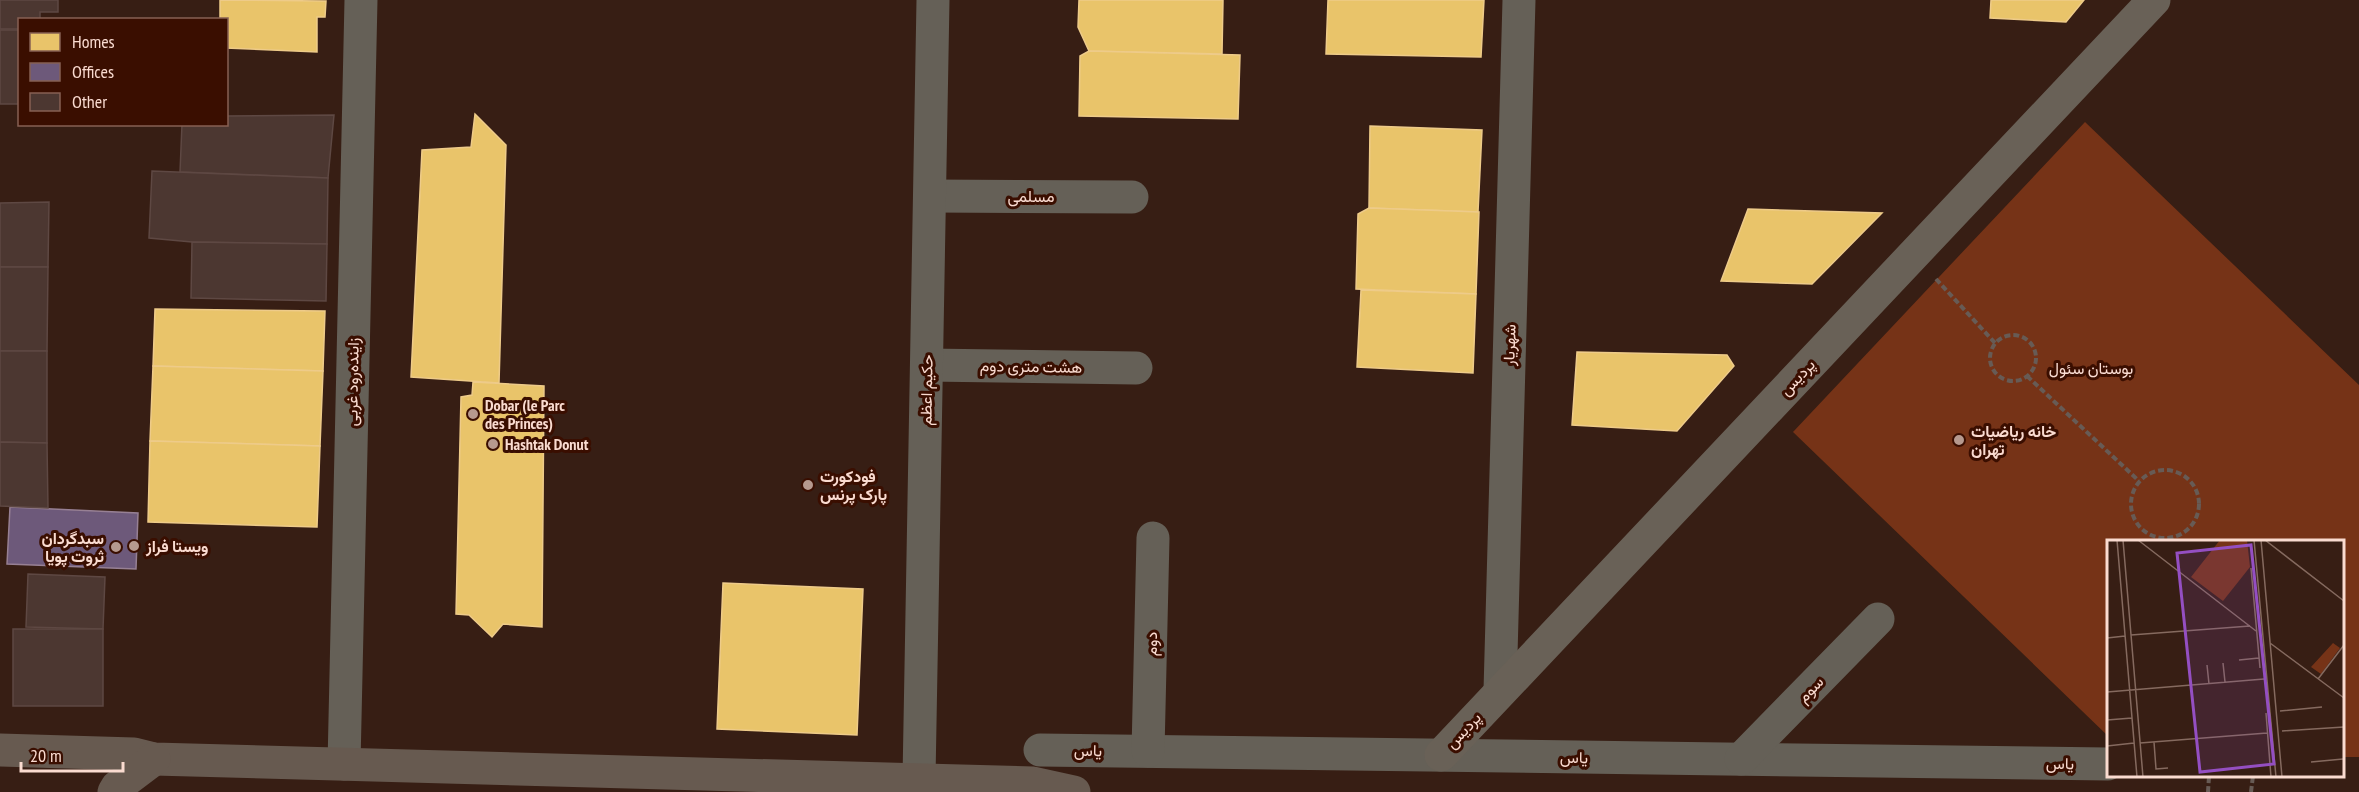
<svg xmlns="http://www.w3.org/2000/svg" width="2359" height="792" font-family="'PT Sans Narrow',Vazirmatn,sans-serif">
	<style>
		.green { fill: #763317 }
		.homes { fill: #e9c46a; stroke: #eecb89; stroke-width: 1.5 }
		.offices { fill: #6d597a; stroke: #978094; stroke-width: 1.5 }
		.building { fill: #4c3731; stroke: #5e4843; stroke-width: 1.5 }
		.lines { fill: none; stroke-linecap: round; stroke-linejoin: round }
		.path { stroke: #675b55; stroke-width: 4; stroke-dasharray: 6 3; stroke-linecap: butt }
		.street { stroke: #656057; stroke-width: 33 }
		.secondary { stroke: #696157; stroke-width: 33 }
		.highway { stroke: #675a50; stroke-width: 33 }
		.poi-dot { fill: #b6998e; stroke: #3a0e00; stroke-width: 2 }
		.labels { text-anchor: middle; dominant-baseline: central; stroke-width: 6; stroke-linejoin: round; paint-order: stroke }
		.street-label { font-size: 16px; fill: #fadbd0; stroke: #3a0e00 }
		.park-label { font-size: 16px; fill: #fbddd3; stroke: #3a0e00 }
		.poi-label { font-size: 16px; font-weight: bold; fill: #fadbd0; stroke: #3a0e00; text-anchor: start }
		.inset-road { fill: none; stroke: #856a5f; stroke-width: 1.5 }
		.view { fill: #944fc2; fill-opacity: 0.15; stroke: #944fc2; stroke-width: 3 }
		.inset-edge { fill: none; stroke: #fadbd0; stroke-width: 3 }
	</style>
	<rect width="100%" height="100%" fill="#371e14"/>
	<path class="green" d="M2085,122l274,263v372h-16l-1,-215h-234v194l-315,-304z"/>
	<g class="homes">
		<path d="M220,0l106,1 -1,16h-8v35l-91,-4v-28h-6z"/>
		<path d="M1079,0h144l-1,54 -133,-3 -11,-24z"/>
		<path d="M1328,0h156l-3,57 -155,-3z"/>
		<path d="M1991,0h93l-18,22 -76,-4z"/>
		<path d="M1089,51l151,4 -2,64 -159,-3 1,-60z"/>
		<path d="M475,114l31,31 -7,238 -88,-6 11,-227 49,-3z"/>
		<path d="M1370,126l112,4 -4,82 -109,-4z"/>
		<path d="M1369,208l110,4 -3,82 -120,-5 2,-75z"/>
		<path d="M1748,209l134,4 -70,71 -91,-3z"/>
		<path d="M1361,290l115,4 -3,79 -116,-6z"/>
		<path d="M155,309l170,2 -2,60 -170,-5z"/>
		<path d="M1577,352l150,3 7,11 -57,65 -105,-6z"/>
		<path d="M153,366l170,5 -3,75 -170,-5z"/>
		<path d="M473,382l71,4 -2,241 -39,-3 -11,13 -23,-22 -13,-1 5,-217 11,-2z"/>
		<path d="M150,441l170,5 -3,81 -169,-5z"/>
		<path d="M723,583l140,6 -6,146 -140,-6z"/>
	</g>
	<path class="offices" d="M10,507l128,6 -2,56 -129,-5z"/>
	<g class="building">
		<path d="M0,0h58v12h-18v8h-20v9h-20z"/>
		<rect x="0" y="30" width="20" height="74"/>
		<path d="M334,115l-6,63 -148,-6 2,-48h44v-8z"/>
		<path d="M152,171l176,7 -1,66 -135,-2 -43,-4z"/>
		<path d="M49,202l-1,65h-48v-64z"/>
		<path d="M192,242l135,2 -1,57 -135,-3z"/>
		<path d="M0,267h48l-1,84h-47z"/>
		<path d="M0,351h47v92l-47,-1z"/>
		<path d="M0,442l47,1 1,65 -48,-2z"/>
		<path d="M28,574l77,3 -2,52 -77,-2z"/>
		<rect x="13" y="629" width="90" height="77"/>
	</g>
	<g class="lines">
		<g class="path">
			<path d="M1936,279l59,64"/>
			<circle cx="2013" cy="358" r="23"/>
			<path d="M2027,376l112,105"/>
			<circle cx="2165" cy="504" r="34"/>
			<path d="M2208,792l1,-16"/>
			<path d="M2251,792l2,-16"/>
		</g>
		<g class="street">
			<path d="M930,196l202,1"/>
			<path d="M927,365l209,3"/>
			<path d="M1500,691l19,-691"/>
			<path d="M1040,750l1068,14"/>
			<path d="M1148,751l5,-213"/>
			<path d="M1741,759l137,-140"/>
			<path d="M344,764l17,-764"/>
			<path d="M919,779l14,-779"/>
		</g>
		<path class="secondary" d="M1441,755l713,-755"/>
		<g class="highway">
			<path d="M0,750l134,4 20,5 879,24 41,9"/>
			<path d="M114,792l3,-5 37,-28"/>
		</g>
	</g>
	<g class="poi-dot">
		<circle cx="473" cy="414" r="6"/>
		<circle cx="1959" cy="440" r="6"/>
		<circle cx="493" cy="444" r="6"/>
		<circle cx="808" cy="485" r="6"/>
		<circle cx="134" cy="546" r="6"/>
		<circle cx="116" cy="547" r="6"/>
	</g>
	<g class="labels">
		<g class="street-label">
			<text x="1031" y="196">مسلمی</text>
			<text transform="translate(1509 345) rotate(-88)">شهریار</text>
			<text transform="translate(1031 366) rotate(1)">هشت متری دوم</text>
			<text transform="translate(1797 377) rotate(-47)">پردیس</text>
			<text transform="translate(352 382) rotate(-89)">زاینده‌رود غربی</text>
			<text transform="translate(926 390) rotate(-89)">حکیم اعظم</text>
			<text transform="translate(1151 644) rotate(-89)">دوم</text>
			<text transform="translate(1810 689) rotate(-46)">سوم</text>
			<text transform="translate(1463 730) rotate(-47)">پردیس</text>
			<text transform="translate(1088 750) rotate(1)">یاس</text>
			<text transform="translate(1574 757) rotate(1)">یاس</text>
			<text transform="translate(2060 763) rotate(1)">یاس</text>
		</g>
		<g class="park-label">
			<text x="2091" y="368">بوستان سئول</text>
		</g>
		<g class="poi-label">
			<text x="485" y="405">Dobar (le Parc<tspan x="485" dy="18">des Princes)</tspan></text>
			<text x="1971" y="431">خانه ریاضیات<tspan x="1971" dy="18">تهران</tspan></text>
			<text x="505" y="444">Hashtak Donut</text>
			<text x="820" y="476">فودکورت<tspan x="820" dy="18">پارک پرنس</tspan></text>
			<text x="104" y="538" text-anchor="end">سبدگردان<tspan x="104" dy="18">ثروت پویا</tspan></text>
			<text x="146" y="546">ویستا فراز</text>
		</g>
	</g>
	<g transform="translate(2107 540)">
		<rect width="237" height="237" fill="#371e14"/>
		<path d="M113,0h27l3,27 -27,34 -32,-24zM226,103l7,5 -19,26 -10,-7z" fill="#763317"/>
		<path class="inset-road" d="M10,0l20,237M16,0l20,237M31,0l118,91M147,0l22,237M154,0l21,237M158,0l79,61M144,28l9,100M24,95l119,-9M0,98l18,-2M163,103l74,55M132,120l20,-2M116,123l2,19M100,125l2,19M211,139l26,-34M0,152l157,-13M173,171l42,-4M159,173l5,64M0,180l25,-2M175,191l62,-4M47,202l2,27 12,-1M33,203l127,-10M0,206l27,-3M204,222l32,-3"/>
		<path class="view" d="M144,5l23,219 -74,8 -23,-219z"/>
		<rect width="237" height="237" class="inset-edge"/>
	</g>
	<rect x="18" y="18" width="210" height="108" fill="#3a0e00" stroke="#876053" stroke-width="1.5"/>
	<rect x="30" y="33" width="30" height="18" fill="#e9c46a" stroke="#876053" stroke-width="1.5"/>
	<text x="72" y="48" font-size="18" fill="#fadbd0">Homes</text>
	<rect x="30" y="63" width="30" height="18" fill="#6d597a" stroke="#876053" stroke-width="1.5"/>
	<text x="72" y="78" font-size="18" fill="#fadbd0">Offices</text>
	<rect x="30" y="93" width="30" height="18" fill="#4c3731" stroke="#876053" stroke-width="1.5"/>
	<text x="72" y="108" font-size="18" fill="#fadbd0">Other</text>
	<path d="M21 762v9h102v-9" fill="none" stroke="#fadbd0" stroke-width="3"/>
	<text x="30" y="762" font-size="18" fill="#fadbd0" stroke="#3a0e00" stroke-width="4.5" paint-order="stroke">20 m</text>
</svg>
